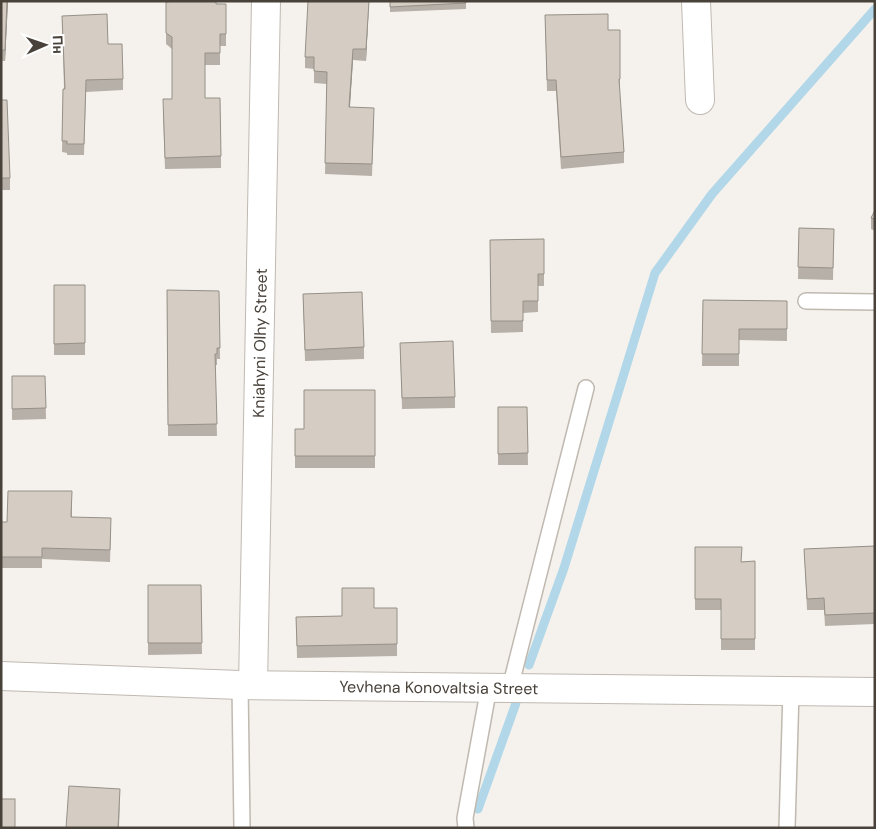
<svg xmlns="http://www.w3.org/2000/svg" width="876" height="829" font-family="'DM Sans',sans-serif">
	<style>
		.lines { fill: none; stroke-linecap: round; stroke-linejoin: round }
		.stream { stroke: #b1d7e9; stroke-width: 9 }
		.lane-casing { stroke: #bfb9b0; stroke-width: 18 }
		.street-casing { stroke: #bfb9b0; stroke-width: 30 }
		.lane { stroke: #fff; stroke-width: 15 }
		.street { stroke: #fff; stroke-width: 28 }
		.wall { fill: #b7b0a8 }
		.shaded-wall { fill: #959088 }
		.building { fill: #d5cdc3; stroke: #959088 }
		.labels { text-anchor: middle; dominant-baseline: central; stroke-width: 5; stroke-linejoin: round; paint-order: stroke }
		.street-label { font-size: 16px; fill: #49423b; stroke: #fff }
	</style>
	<rect width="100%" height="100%" fill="#f5f2ed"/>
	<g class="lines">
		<g class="stream">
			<path d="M529,665l35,-97 91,-295 57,-79 163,-185"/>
			<path d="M478,809l38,-106"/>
		</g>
		<defs>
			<g id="lane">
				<path d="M806,301l69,1"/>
				<path d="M240,685l2,143"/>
				<path d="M510,688l76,-300"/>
				<path d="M466,828l-1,-10 24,-131"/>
				<path d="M787,828l4,-137"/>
			</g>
			<g id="street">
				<path d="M696,1l4,99"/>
				<path id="s1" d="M1,676l239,9 635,7"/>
				<path id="s2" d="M253,685l13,-684"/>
			</g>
		</defs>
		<use href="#lane" class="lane-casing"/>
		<use href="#street" class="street-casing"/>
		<use href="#lane" class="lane"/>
		<use href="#street" class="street"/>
	</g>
	<g class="wall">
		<path d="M1,1h7l-3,60h-4z"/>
		<path d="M369,1l-3,60 -13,-1 -3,47 24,12 -2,57 -47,-2 2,-90 -13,-1v-14l-9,-1v-11z"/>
		<path d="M390,1h76v8l-76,3z"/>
		<path d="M166,2l60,2v42h-6v19h-15v33l16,58v12l-56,1 -2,-58 9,-12v-50l-6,-5z"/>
		<path d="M545,15l63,15h12v60h-1l5,62v11l-63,6 -5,-78h-9z"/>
		<path d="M62,16l46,28 15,35v11l-37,2 -2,63h-17v-2l-5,-1 1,-63h1z"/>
		<path d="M1,100l9,78v12h-9z"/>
		<path d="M875,210v21l-4,-2v-11z"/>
		<path d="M799,228l35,1 -1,51 -35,-1z"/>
		<path d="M544,239v47h-6v26l-15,1v19l-32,1 -1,-93z"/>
		<rect x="54" y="285" width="31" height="70"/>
		<path d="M167,290l52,1 1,68h-3v6h-2l2,71h-49z"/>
		<path d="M303,294l61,53v12l-59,2z"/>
		<path d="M703,300l84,1v40l-48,-1v26h-37z"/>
		<path d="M400,343l55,54v11l-53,1z"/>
		<path d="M12,376h33l1,43 -34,1z"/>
		<path d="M375,390v78h-80v-39h9z"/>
		<path d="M498,407h29l1,58h-30z"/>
		<path d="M72,502v15l39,12 -1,33 -68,-3v9h-41v-46h6z"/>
		<path d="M875,546v78l-50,2 -1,-16h-17l-3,-61z"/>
		<path d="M695,547l47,15 13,-1v89h-34v-40h-26z"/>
		<path d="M148,585h53l1,69 -54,1z"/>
		<path d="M374,608h23v48l-100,2 -1,-41 46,-1z"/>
	</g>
	<g class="shaded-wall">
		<path d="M7,1l1,1 -3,59v-11z"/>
		<path d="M369,1v2l-3,58v-12z"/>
		<path d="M353,49v11l-4,58v-11z"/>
		<path d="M120,789l-1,39h-1z"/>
	</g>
	<g class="building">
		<path d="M1,1h6l-2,49h-4z"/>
		<path d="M175,1h41v3h10v30h-6v19h-15v45h15l1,58 -56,2 -2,-59h9v-62l-6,-4v-31z"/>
		<path d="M308,1h61l-3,48h-13l-4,58 25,1 -2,56 -47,-1 2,-91 -13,-1v-14h-9z"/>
		<path d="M390,1h76v2l-76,4z"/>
		<path d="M107,14l1,30h14l1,35 -37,1 -2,64h-17v-3h-5l1,-52h2l-3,-73z"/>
		<path d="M608,14v16h12v49h-1l5,73 -63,5 -5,-77h-9l-2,-65z"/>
		<path d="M1,100h6l3,78h-9z"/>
		<path d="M875,210v9l-4,-1z"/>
		<path d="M799,228l35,1 -1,39 -35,-1z"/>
		<path d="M544,239v35h-6v27h-15v20h-32l-1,-81z"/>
		<path d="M54,285h31v58l-31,1z"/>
		<path d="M167,290l52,1 1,57h-3v6h-2l2,70 -49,1z"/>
		<path d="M362,292l2,55 -59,3 -2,-56z"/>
		<path d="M703,300l84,1v28h-48v25h-37z"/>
		<path d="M453,341l2,56 -53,1 -2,-55z"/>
		<path d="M12,376h33l1,32 -34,1z"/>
		<path d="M304,390h71v66h-80v-27h9z"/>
		<path d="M498,407h29l1,46 -30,1z"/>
		<path d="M8,491h64l-1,26 40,1 -1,32 -68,-2v9h-41v-35h6z"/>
		<path d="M875,546v67l-50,2 -1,-17 -17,1 -3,-50z"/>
		<path d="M695,547h47l-1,15 14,-1v78h-34v-40h-26z"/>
		<path d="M148,585h53l1,58h-54z"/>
		<path d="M342,588h32v20h23v36l-100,2 -1,-29 46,-1z"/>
		<path d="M69,786l51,3 -2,39h-52z"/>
		<rect x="1" y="799" width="14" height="29"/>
	</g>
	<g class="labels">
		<g class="street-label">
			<text stroke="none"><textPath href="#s2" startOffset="342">Kniahyni Olhy Street</textPath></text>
			<text stroke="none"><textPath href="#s1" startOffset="438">Yevhena Konovaltsia Street</textPath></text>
		</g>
	</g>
	<rect width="876" height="829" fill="none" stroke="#49423b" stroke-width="5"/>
	<g transform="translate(45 45) rotate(88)" stroke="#ffffff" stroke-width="4" paint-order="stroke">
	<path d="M0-4L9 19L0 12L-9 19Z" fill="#49423b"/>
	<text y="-8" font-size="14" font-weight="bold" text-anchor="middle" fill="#49423b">Пн</text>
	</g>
</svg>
